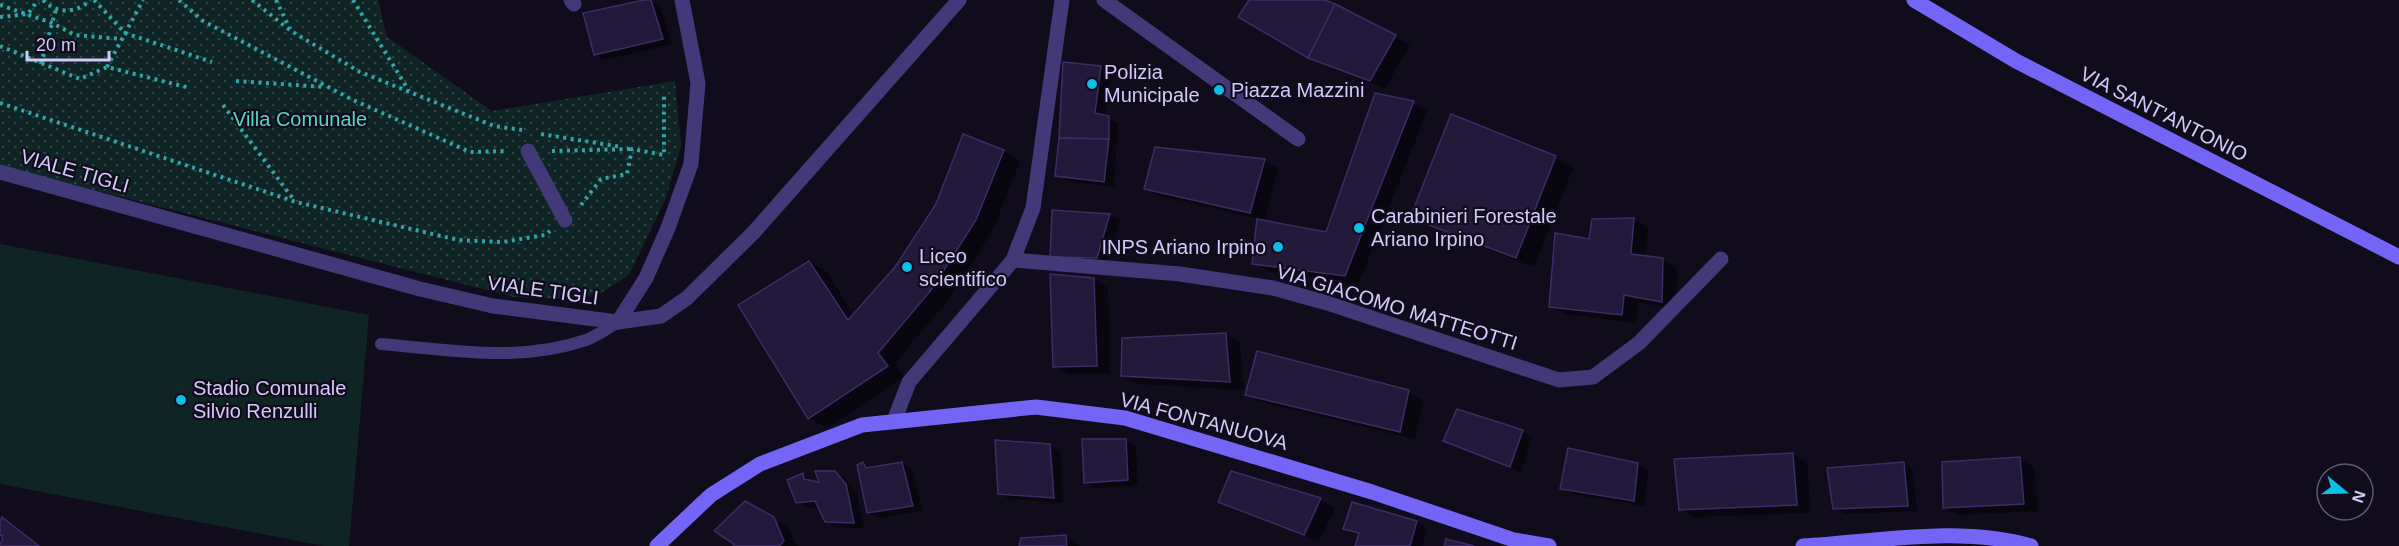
<svg xmlns="http://www.w3.org/2000/svg" width="2399" height="546" font-family="Helvetica,sans-serif">
	<style>
		.grass { fill: url(#grass-dots) }
		.garden { fill: #0f2425 }
		.shadow { fill: #0007 }
		.building { fill: #23193b; stroke: #3d2c66; stroke-width: 1.5 }
		.lines { fill: none; stroke-linecap: round; stroke-linejoin: round }
		.path { stroke: #33a4a7; stroke-width: 4; stroke-dasharray: 3 4.5; stroke-linecap: butt }
		.lane { stroke: #413978; stroke-width: 12 }
		.street { stroke: #413978; stroke-width: 15 }
		.secondary { stroke: #7565f7; stroke-width: 15 }
		.poi-dot { fill: #0cbde5; stroke: #100c1b; stroke-width: 2 }
		.labels { text-anchor: middle; dominant-baseline: central; stroke-width: 4.5; stroke-linejoin: round; paint-order: stroke }
		.poi-label { font-size: 20px; fill: #d3c9fc; stroke: #100c1b; text-anchor: start }
		.street-label { font-size: 20px; fill: #d3c9fc; stroke: #100c1b }
		.park-label { font-size: 20px; fill: #5ad7c2; stroke: #100c1b }
	</style>
	<defs>
		<pattern id="grass-dots" width="8" height="8" patternUnits="userSpaceOnUse" patternTransform="scale(1.5)"><rect width="8" height="8" fill="#0f2425"/><path d="M2 2h.1M6 6h.1" fill="none" stroke="#314246" stroke-width="1.8" stroke-linecap="round"/></pattern>
	</defs>
	<rect width="100%" height="100%" fill="#100c1b"/>
	<path class="grass" d="M0,0h378l9,37 105,74 183,-30 6,65 -15,52 -37,77 -30,19 -29,5 -56,-2 -514,-131z"/>
	<path class="garden" d="M0,244l369,71 -20,231h-25l-324,-62z"/>
	<g class="shadow">
		<path d="M650,0l10,6 12,38 -67,16 -10,-6z"/>
		<path d="M1251,0h69l90,45 -25,43 -61,-22 -84,-49z"/>
		<path d="M1101,68l10,5 -6,44 13,6 -4,64 -47,-6 -10,-6z"/>
		<path d="M1413,103l14,8 -68,172 -91,-12 -14,-8 5,-44 -99,-23 -14,-8 118,-28 14,8 -14,54 63,12z"/>
		<path d="M1003,151l17,10 -27,69 -45,70 -53,63 9,14 -77,51 -18,-10v-156l18,10 27,43z"/>
		<path d="M1555,158l18,10 -39,99 -104,-40 -18,-10z"/>
		<path d="M1054,212l56,3 10,6 -13,42 -45,-1z"/>
		<path d="M1634,219l14,8 -3,30 17,2 15,9 -1,41 -38,-7 -2,21 -71,-9 -14,-8 39,-65 3,-21z"/>
		<path d="M1094,279l14,9 2,85 -41,1 -14,-8z"/>
		<path d="M1225,334l15,9 4,47 -107,-6 -14,-8z"/>
		<path d="M1408,392l15,8 -8,39 -154,-37 -14,-8z"/>
		<path d="M1458,411l64,21 10,5 -11,35 -76,-31z"/>
		<path d="M1126,440l10,6 2,39 -43,3 -10,-6z"/>
		<path d="M1050,446l10,5 3,52 -54,-4 -10,-6z"/>
		<path d="M1793,455l14,8 4,50 -116,4 -15,-8z"/>
		<path d="M2020,459l14,8 4,44 -79,4 -15,-8z"/>
		<path d="M902,463l10,6 11,42 -45,7 -10,-6 -5,-48 9,5z"/>
		<path d="M1903,463l10,6 4,42 -72,3 -10,-6z"/>
		<path d="M1637,465l11,6 -4,35 -72,-12 -10,-6z"/>
		<path d="M835,472l10,6 11,13 8,37 -28,-1 -10,-6 -6,-14 -12,1 -11,-6 6,-27 18,9z"/>
		<path d="M1232,473l88,27 15,8 -16,34 -85,-33 -14,-8z"/>
		<path d="M745,503l43,24 9,19h-62z"/>
		<path d="M1353,504l64,18 10,6 -5,18h-65l3,-11 -15,-7z"/>
		<path d="M3,520l10,5 26,21h-39v-21z"/>
		<path d="M1066,537l14,9h-59z"/>
	</g>
	<g class="building">
		<path d="M644,0h7l12,39 -69,16 -11,-42z"/>
		<path d="M1249,0h76l10,4 -27,54 -70,-41z"/>
		<path d="M1335,4l61,31 -26,46 -62,-23z"/>
		<path d="M1063,62l38,4 -6,47 14,3v23l-50,-1z"/>
		<path d="M1375,93l39,8 -69,175 -93,-12 5,-45 69,13z"/>
		<path d="M1451,114l105,42 -40,102 -106,-40z"/>
		<path d="M963,134l41,16 -28,70 -45,70 -53,63 10,13 -80,53 -70,-114 71,-44 39,59 47,-53 41,-63z"/>
		<path d="M1059,138l50,1 -5,43 -49,-6z"/>
		<path d="M1155,147l110,12 -15,54 -106,-24z"/>
		<path d="M1052,210l58,4 -13,44 -47,-1z"/>
		<path d="M1634,218l-3,36 32,4 -1,44 -38,-7 -2,20 -73,-8 6,-74 34,6 3,-20z"/>
		<path d="M1050,274l44,4 3,88 -44,1z"/>
		<path d="M1226,333l4,49 -109,-6 1,-38z"/>
		<path d="M1257,351l152,39 -9,42 -155,-37z"/>
		<path d="M1457,409l66,21 -13,37 -67,-26z"/>
		<path d="M1082,439h44l2,41 -44,3z"/>
		<path d="M995,440l55,4 4,54 -56,-4z"/>
		<path d="M1568,448l70,15 -4,38 -74,-12z"/>
		<path d="M1793,453l4,52 -118,5 -5,-51z"/>
		<path d="M2020,457l4,47 -81,4 -1,-46z"/>
		<path d="M863,462l3,6 36,-6 11,44 -46,7 -10,-48z"/>
		<path d="M1904,462l4,44 -75,3 -6,-41z"/>
		<path d="M815,471h20l11,13 8,39 -29,-1 -10,-21 -19,2 -9,-23 16,-7 1,6 15,3z"/>
		<path d="M1231,471l90,27 -17,37 -86,-33z"/>
		<path d="M745,501l29,16 10,24 -5,5h-46l1,-2 -20,-13z"/>
		<path d="M1352,502l65,19 -7,25h-55l4,-13 -16,-4z"/>
		<path d="M2,517l37,29h-39l3,-11 -3,1v-14z"/>
		<path d="M1066,535l1,11h-48l2,-8z"/>
		<path d="M1446,539l28,7h-30z"/>
	</g>
	<g class="lines">
		<g class="path">
			<path d="M43,0c13,14 34,14 47,0"/>
			<path d="M94,0l31,33 87,29"/>
			<path d="M179,0l24,21 150,79 117,52 38,-1"/>
			<path d="M252,0l39,31 69,41 134,54 28,4"/>
			<path d="M276,0l14,29"/>
			<path d="M353,0l56,91"/>
			<path d="M0,5l52,18 23,12 47,4"/>
			<path d="M0,17l28,-3 10,-14"/>
			<path d="M0,46l80,33 27,-12 83,21"/>
			<path d="M41,64l15,-55"/>
			<path d="M107,67l36,-67"/>
			<path d="M236,81l89,6"/>
			<path d="M0,103l296,99 162,38 44,2 43,-7 5,-4"/>
			<path d="M223,105l71,95"/>
			<path d="M541,134l81,13"/>
			<path d="M552,151l80,-2"/>
			<path d="M581,205l20,-26 26,-5 5,-25 32,6v-59"/>
		</g>
		<path class="lane" d="M381,344c69,6 138,19 205,-4 11,-4 22,-12 32,-18"/>
		<g class="street">
			<path d="M571,0l3,4"/>
			<path d="M1104,0l194,139"/>
			<path d="M528,151l37,69"/>
			<path d="M0,172l420,117 73,17 125,16 43,-6 26,-18 67,-66 205,-232"/>
			<path d="M1013,260l167,14 93,14 54,15 232,77 34,-3 46,-34 82,-84"/>
			<path d="M618,322l28,-44 22,-50 23,-64 7,-81 -16,-83"/>
			<path d="M894,421l15,-39 104,-122 20,-52 29,-208"/>
		</g>
		<g class="secondary">
			<path d="M1914,0l102,61 383,196"/>
			<path d="M657,546l54,-51 49,-31 102,-39 174,-18 89,11 247,74 142,48 35,6"/>
			<path d="M1803,546c73,-4 157,-21 228,0"/>
		</g>
	</g>
	<g class="poi-dot">
		<circle cx="1092" cy="84" r="6"/>
		<circle cx="1219" cy="90" r="6"/>
		<circle cx="1359" cy="228" r="6"/>
		<circle cx="1278" cy="247" r="6"/>
		<circle cx="907" cy="267" r="6"/>
		<circle cx="181" cy="400" r="6"/>
	</g>
	<g class="labels">
		<g class="poi-label">
			<text x="1104" y="72">Polizia<tspan x="1104" dy="23">Municipale</tspan></text>
			<text x="1231" y="90">Piazza Mazzini</text>
			<text x="1371" y="216">Carabinieri Forestale<tspan x="1371" dy="23">Ariano Irpino</tspan></text>
			<text x="1266" y="247" text-anchor="end">INPS Ariano Irpino</text>
			<text x="919" y="256">Liceo<tspan x="919" dy="23">scientifico</tspan></text>
			<text x="193" y="388">Stadio Comunale<tspan x="193" dy="23">Silvio Renzulli</tspan></text>
		</g>
		<g class="street-label">
			<text transform="translate(2164 114) rotate(27)">VIA SANT'ANTONIO</text>
			<text transform="translate(75 171) rotate(16)">VIALE TIGLI</text>
			<text transform="translate(543 290) rotate(8)">VIALE TIGLI</text>
			<text transform="translate(1397 307) rotate(17)">VIA GIACOMO MATTEOTTI</text>
			<text transform="translate(1204 421) rotate(15)">VIA FONTANUOVA</text>
		</g>
		<g class="park-label">
			<text x="300" y="119">Villa Comunale</text>
		</g>
	</g>
	<g transform="translate(2345 492) rotate(109)"><circle r="28" fill="#100c1b" stroke="#5e5875" stroke-width="1.5"/>
	<path d="M0-4.5L10 22L0 15L-10 22Z" fill="#0cbde5"/>
	<text y="-9" font-size="16" font-weight="bold" text-anchor="middle" fill="#d3c9fc">N</text>
	</g>
	<path d="M27 51v9h82v-9" fill="none" stroke="#d3c9fc" stroke-width="3"/>
	<text x="36" y="51" font-size="18" fill="#d3c9fc" stroke="#100c1b" stroke-width="4.5" paint-order="stroke">20 m</text>
</svg>
